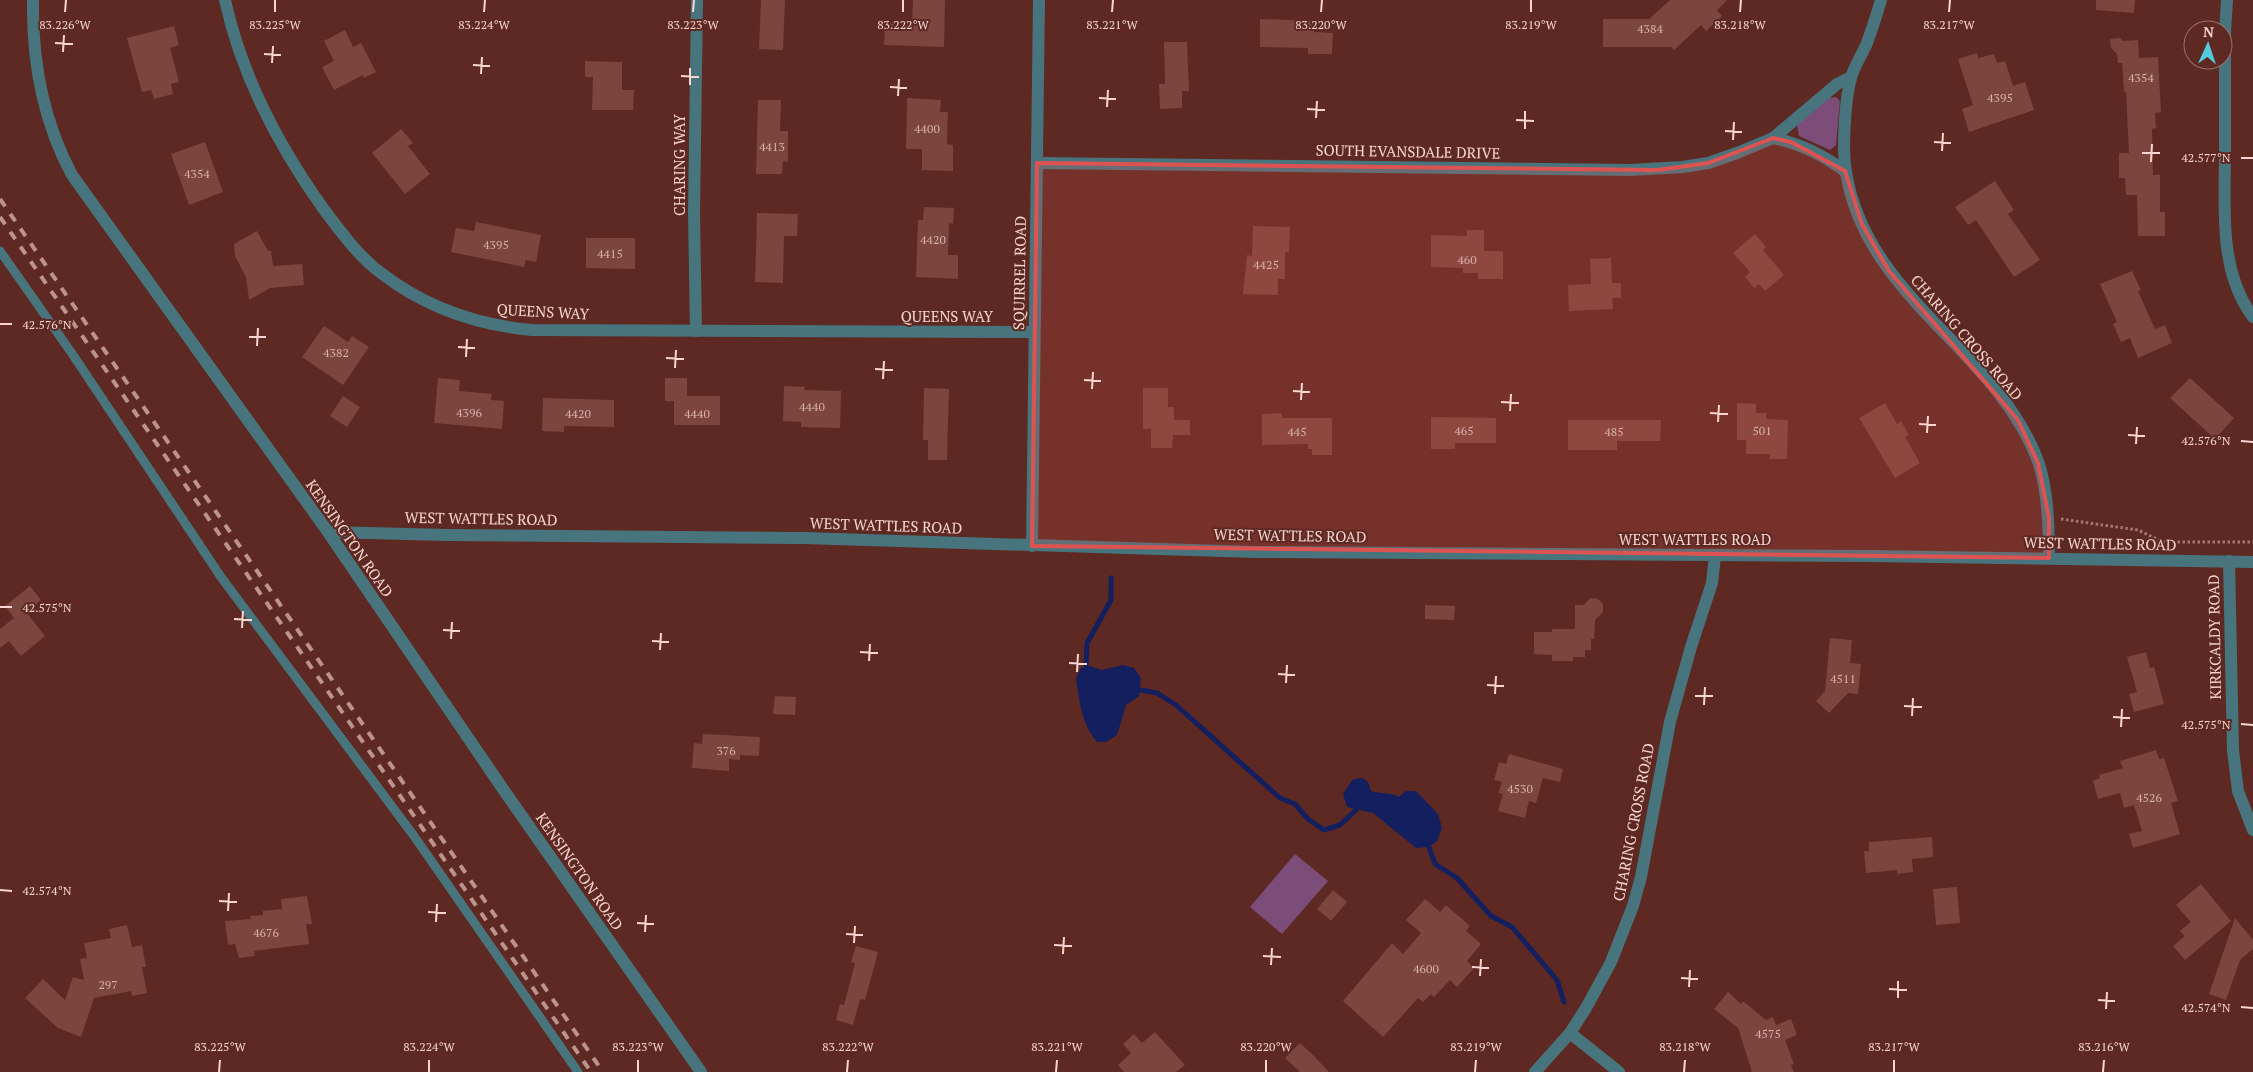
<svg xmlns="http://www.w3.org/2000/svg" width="2253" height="1072" font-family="'PT Serif',serif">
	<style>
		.green { fill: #7b4d78 }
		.water { fill: #131f5f }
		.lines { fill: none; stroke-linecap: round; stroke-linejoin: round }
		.stream { stroke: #131f5f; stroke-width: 5 }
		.building { fill: #7c453d }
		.path { stroke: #a57872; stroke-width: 3; stroke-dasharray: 2.5 2.5; stroke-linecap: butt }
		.service { stroke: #48757d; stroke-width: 9 }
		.minor { stroke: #48757d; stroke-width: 12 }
		.tertiary { stroke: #48757d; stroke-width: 12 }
		.rail { stroke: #bc938d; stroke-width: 4; stroke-dasharray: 9 9; stroke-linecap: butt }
		.marked { fill: #de5352; fill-opacity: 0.2; stroke: #de5352; stroke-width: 4; stroke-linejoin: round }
		.ticks { fill: none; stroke: #f8d5d0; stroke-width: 2 }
		.labels { text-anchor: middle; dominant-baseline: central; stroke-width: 4; stroke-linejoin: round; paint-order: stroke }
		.number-label { font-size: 12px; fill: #d9b1ab }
		.street-label { font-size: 15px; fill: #f8d5d0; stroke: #5d2922 }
		.ticks-label { font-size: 12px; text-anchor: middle; fill: #f8d5d0; stroke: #5d2922; stroke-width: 4; stroke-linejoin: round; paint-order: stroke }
	</style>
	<rect width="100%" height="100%" fill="#5d2922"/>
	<g class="green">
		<path d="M1836,97l4,4 -4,44 -6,5 -31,-14 -2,-11 32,-27z"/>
		<path d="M1295,854l33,27 -46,53 -32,-27z"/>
	</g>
	<g class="water">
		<path d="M1123,665l11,3 7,10 -2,18 -13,9 -9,30 -11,7h-9c-15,-17 -18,-42 -21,-64l5,-10 9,-2 11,4z"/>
		<path d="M1362,778l6,4 3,9c10,3 19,1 28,6l7,-6h10l22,23 4,14 -5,13 -8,6 -13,1 -43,-35 -26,-6 -4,-13 10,-15z"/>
	</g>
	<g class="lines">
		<g class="stream">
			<path d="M1086,667l1,-24 24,-43v-22"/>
			<path d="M1141,690l16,3 19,12 104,93 15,6 13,15 16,11 16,-5 16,-15"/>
			<path d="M1429,847l6,17 22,14 34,38 21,11 45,53 7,22"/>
		</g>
	</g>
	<g class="building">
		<path d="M761,0h24l-2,50 -24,-1z"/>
		<path d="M913,0h32l-1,47 -60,-2 1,-22 27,1z"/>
		<path d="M1670,0h57l-10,10 5,6 -16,15 -5,-6 -27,25 -3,-3h-68v-28h46z"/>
		<path d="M2096,0h39l-1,13 -38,-3z"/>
		<path d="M1260,19l54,2v11l19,1 -1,21h-24v-6l-48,-1z"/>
		<path d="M174,26l5,19 -9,3 9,34 -8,2 2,10 -19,5 -3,-9 -9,2 -15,-54z"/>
		<path d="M345,30l8,17 8,-4 15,29 -12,6 -1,-3 -29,15 -12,-23 12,-6 -10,-20z"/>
		<path d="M2120,38l3,3 15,-1 1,18 19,-1 3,55 -6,1 1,15 -4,1 1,46h7v37h5v24h-27l-1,-41h-11l-1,-17h-6v-25h10l-3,-62 -2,1 -2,-29h-4l-1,-9 -6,-6 -1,-9z"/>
		<path d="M1164,42h23l2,49h-7v17l-22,1 -1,-25h6z"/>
		<path d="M1977,53l1,5 16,-4 3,9 8,-2 8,25 12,-4 9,28 -65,22 -7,-23 11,-4 -15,-46z"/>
		<path d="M585,61l37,1v28h12l-1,20h-41l1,-33h-8z"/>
		<path d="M907,98l34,2 -1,12h8l-1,32 6,1v26l-31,-1v-21h-16z"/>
		<path d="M758,100h23l-1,31h8v31l-5,-1 -1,13h-26z"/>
		<path d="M401,129l12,14 -5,3 22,28 -25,20 -33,-41z"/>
		<path d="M205,142l18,50 -34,13 -18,-51z"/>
		<path d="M1995,181l19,29 -6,4 32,46 -26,17 -38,-57 -8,5 -13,-18z"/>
		<path d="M924,207l30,1 -1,16 -4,-1 -1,32h10v24l-42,-2 2,-57h5z"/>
		<path d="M757,213l41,1 -1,22h-13l-1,47 -28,-1z"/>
		<path d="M476,222l65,13 -5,27 -10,-2 -2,7 -73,-15 5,-24 18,3z"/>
		<path d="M1253,226l37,1 -1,25h-4v27h-7v16l-35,-1 4,-39 5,1z"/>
		<path d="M1467,230h17v21h19v28h-25v-6h-15v-5l-32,-1v-32l36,1z"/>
		<path d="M257,231l11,20h3l2,15 29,-2 2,21 -34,3 -21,12 -3,-23 -11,-21 -1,-12z"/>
		<path d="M1755,234l11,13 -3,3 21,25 -19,16 -6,-7 -5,4 -9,-11 5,-5 -17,-19z"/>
		<path d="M586,238h49v31l-49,-1z"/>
		<path d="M1611,258l1,25h9v15h-9l1,11 -44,2 -1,-26 23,-1 -1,-25z"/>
		<path d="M2132,271l9,19 -3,1 17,38 10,-4 7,18 -34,15 -8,-20 -9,4 -8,-18 4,-2 -17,-38z"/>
		<path d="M324,326l24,16 4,-6 17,11 -26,38 -41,-28z"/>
		<path d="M438,378l22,2 -1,11 33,3 -1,6 13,1 -2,28 -68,-6z"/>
		<path d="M665,378h22v18h33v29h-46v-24h-9z"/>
		<path d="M2190,378l44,40 -19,21 -45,-41z"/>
		<path d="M784,386l21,1 -1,3 37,1 -1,37 -39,-1v-5l-18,-1z"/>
		<path d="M924,388l25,1 -2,71h-19v-20h-5z"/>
		<path d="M1143,388h25v19h6v13h16v15h-17l-1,13h-21v-19h-8z"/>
		<path d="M343,396l17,11 -13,20 -17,-11z"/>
		<path d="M543,398l71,2v27l-50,-1v6l-22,-1z"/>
		<path d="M1737,403l19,1v9h10v6l22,1 -1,39h-17v-5h-24v-14h-9z"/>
		<path d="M1885,403l12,21 4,-3 8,14 -4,2 15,26 -25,15 -36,-60z"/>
		<path d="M1282,413v5h50v37h-20v-6h-4v-5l-46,1v-31z"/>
		<path d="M1431,417l65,1v25h-41v6h-24z"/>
		<path d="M1568,420h93l-1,21h-43v9h-49z"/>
		<path d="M30,586l11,14 -15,12 19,24 -24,20 -12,-15 -9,7v-19l14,-11 -9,-12z"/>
		<path d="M1590,598l8,1 5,5v8l-8,8 -1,19h-3v11h-6v7h-12v4h-21v-6l-18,-1v-22h18v-3h23v-24h9z"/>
		<path d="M1425,605l30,1 -1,14 -29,-1z"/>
		<path d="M1830,638l22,2 -2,23 11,1 -3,30 -10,-1 -19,20 -13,-12 9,-10z"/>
		<path d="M2146,652l4,16 4,-1 10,37 -30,8 -5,-18 8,-2 -10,-35z"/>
		<path d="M775,696l21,1 -1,18 -22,-1z"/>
		<path d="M703,734l57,3 -1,19 -19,-1v5l-11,-1v12l-37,-3 2,-25 8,1z"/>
		<path d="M2156,750l3,9 5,-1 14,43 -7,2 9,31 -47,14 -4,-14 13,-3 -8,-26 -10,3 -4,-15 -22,6 -5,-18 7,-3 -1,-3 24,-7 -3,-7z"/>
		<path d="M1509,754l54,15 -3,13 -17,-4 -7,25 -7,-2 -4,17 -27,-7 5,-17 -5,-1 4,-11 -8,-2 5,-18 7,2z"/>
		<path d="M1932,837l1,20 -21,2 1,13 -16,2v-4l-31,3 -2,-22h5v-9z"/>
		<path d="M2201,884l30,37 -46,39 -12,-14 12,-10 -5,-5 11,-9 -15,-17z"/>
		<path d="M1957,887l3,36 -24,2 -3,-36z"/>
		<path d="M1333,890l14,12 -16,19 -14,-12z"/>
		<path d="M307,896l5,28h-6l3,20 -55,7 1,5 -16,2 -4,-14 -7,1 -3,-24 26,-2 -1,-3 13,-1v-4l19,-2 -1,-10z"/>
		<path d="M1425,899l15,13 6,-7 24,21 -4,5 15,13 -14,17 7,7 -17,19 -7,-7 -16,17 -3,-3 -8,8 -5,-4 -35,39 -40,-36 49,-58 11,11 18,-21 -15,-13z"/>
		<path d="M2235,918l18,22v9l-13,11 -14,40 -17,-6z"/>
		<path d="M127,925l5,22 10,-2 4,22h-4l5,26 -15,3 -1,-5 -37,7 -13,39 -23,-9 -33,-30 18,-19 22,21 8,-23 11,3 -4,-21 7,-1 -3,-15 27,-5 -2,-9z"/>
		<path d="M856,946l22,6 -13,48 -5,-1 -7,26 -17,-5 4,-16 4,1 11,-42 -4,-1z"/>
		<path d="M1728,992l13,12 2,-3 23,19 7,-3 3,8 15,-6 6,16 -12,5 9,24 -3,1 3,7h-42l-14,-44 -24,-19z"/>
		<path d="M1155,1032l30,33 -9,7h-52l-6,-7 13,-12 -8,-9 11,-10 8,9z"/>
		<path d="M1300,1043l13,12 16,17h-29l-15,-14z"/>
	</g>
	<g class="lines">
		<path class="path" d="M2061,519l77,11 25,12h90"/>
		<path class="service" d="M0,251l73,104 148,222 193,259 164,236"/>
		<g class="minor">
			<path d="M225,0c17,78 54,147 100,211 17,22 34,46 56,62 44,34 96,52 151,57l502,2"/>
			<path d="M1881,0c-4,14 -9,29 -14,43 -5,12 -13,23 -16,35 -6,21 -9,72 -5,94 20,126 150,177 192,289 10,29 11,66 11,97"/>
			<path d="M2227,0l-2,33c0,39 0,79 0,118 0,54 -7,120 28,166"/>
			<path d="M1773,138c27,5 50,17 72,33"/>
			<path d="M1037,163l593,7 53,-3 25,-4 29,-10 36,-15 64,-54 14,-7"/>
			<path d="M696,331l-2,-117 3,-214"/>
			<path d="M2229,561l4,189 5,41 15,39"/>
			<path d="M1570,1033l49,39"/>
			<path d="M1535,1072l35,-39 16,-25 25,-46 22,-56 8,-29 29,-155 21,-75 21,-64 3,-27"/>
		</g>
		<g class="tertiary">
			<path d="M33,0c-1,61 10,121 39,175l256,357 177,260 196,280"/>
			<path d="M328,532l119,3 357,3 451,14 617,4 381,6"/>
			<path d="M1032,546l7,-546"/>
		</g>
		<g class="rail">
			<path d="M0,199l603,873"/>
			<path d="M0,217l591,855"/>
		</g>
	</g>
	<path class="marked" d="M1773,138l18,4 54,29 17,53 27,47 129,149 20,43 11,55v40l-1017,-12 5,-383 620,7 51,-7z"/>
	<path class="ticks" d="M65,12l1,-12M275,12v-12M484,12l1,-12M693,12l1,-12M903,12v-12M1112,12l1,-12M1321,12l1,-12M1531,12v-12M1740,12l1,-12M1949,12l1,-12M55,43l18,1M63,52l1,-17M264,54l17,1M272,63l1,-17M473,65l17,1M481,74l1,-17M681,76l18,1M690,85v-17M890,87l17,1M898,96l1,-17M1099,98l17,1M1107,107l1,-17M1307,109l18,1M1316,118l1,-17M1516,120l18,1M1525,129v-18M1725,131l17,1M1733,140l1,-18M1934,142l17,1M1942,151l1,-18M2142,153h18M2241,158h12M2151,162l1,-18M0,324h12M249,337h17M257,346l1,-18M458,347l17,1M466,357l1,-18M666,358l18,1M675,368l1,-18M875,369l18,1M883,379l1,-18M1084,380l17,1M1092,389l1,-17M1293,391l17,1M1301,400l1,-17M1501,402l18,1M1510,411l1,-17M1710,413l18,1M1718,422l1,-17M1919,424l17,1M1927,433l1,-17M2128,435l17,1M2241,441l12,1M2136,444l1,-17M0,607h12M234,619l18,1M242,628l1,-17M443,630l17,1M451,639l1,-17M652,641l17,1M660,650l1,-17M860,652l18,1M869,661l1,-17M1069,663l18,1M1077,672l1,-18M1278,674l17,1M1286,683l1,-18M1487,685l17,1M1495,694l1,-18M1695,696h18M1704,705l1,-18M1904,706l18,1M1912,716l1,-18M2113,717l17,1M2241,724l12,1M2121,727l1,-18M0,890l12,1M219,901l18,1M228,911l1,-18M428,912l18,1M436,922l1,-18M637,923l17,1M645,932l1,-17M846,934l17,1M854,943l1,-17M1054,945l18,1M1063,954l1,-17M1263,956l18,1M1271,965l1,-17M1472,967l17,1M1480,976l1,-17M1681,978l17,1M1689,987l1,-17M1889,989l18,1M1898,998v-17M2098,1000l17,1M2241,1007l12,1M2106,1009l1,-17M219,1072l1,-12M429,1072v-12M638,1072v-12M847,1072l1,-12M1056,1072l1,-12M1266,1072v-12M1475,1072l1,-12M1684,1072l1,-12M1894,1072v-12M2103,1072l1,-12"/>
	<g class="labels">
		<g class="number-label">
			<text x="1650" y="28">4384</text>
			<text x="2141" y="77">4354</text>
			<text x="2000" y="97">4395</text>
			<text x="927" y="128">4400</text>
			<text x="772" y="146">4413</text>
			<text x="197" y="173">4354</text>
			<text x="933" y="239">4420</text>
			<text x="496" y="244">4395</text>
			<text x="610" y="253">4415</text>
			<text x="1467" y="259">460</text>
			<text x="1266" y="264">4425</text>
			<text x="336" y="352">4382</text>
			<text x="812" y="406">4440</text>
			<text x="469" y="412">4396</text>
			<text x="578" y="413">4420</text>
			<text x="697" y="413">4440</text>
			<text x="1464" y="430">465</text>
			<text x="1762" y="430">501</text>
			<text x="1297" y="431">445</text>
			<text x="1614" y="431">485</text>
			<text x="1843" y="678">4511</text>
			<text x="726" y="750">376</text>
			<text x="1520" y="788">4530</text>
			<text x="2149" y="797">4526</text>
			<text x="266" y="932">4676</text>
			<text x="1426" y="968">4600</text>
			<text x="108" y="984">297</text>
			<text x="1768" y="1033">4575</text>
		</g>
		<g class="street-label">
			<text transform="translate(1408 151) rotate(1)">SOUTH EVANSDALE DRIVE</text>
			<text transform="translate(679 165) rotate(-90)">CHARING WAY</text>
			<text transform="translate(1019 273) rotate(-89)">SQUIRREL ROAD</text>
			<text transform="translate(543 311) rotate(3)">QUEENS WAY</text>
			<text x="947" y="316">QUEENS WAY</text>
			<text transform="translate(1967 337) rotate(49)">CHARING CROSS ROAD</text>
			<text transform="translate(481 518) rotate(1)">WEST WATTLES ROAD</text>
			<text transform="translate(886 525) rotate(2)">WEST WATTLES ROAD</text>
			<text transform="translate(1290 535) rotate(1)">WEST WATTLES ROAD</text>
			<text transform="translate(350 538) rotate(55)">KENSINGTON ROAD</text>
			<text x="1695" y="539">WEST WATTLES ROAD</text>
			<text transform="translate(2100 543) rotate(1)">WEST WATTLES ROAD</text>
			<text transform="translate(2214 637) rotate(-91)">KIRKCALDY ROAD</text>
			<text transform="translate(1633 822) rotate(-79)">CHARING CROSS ROAD</text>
			<text transform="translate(580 871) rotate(55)">KENSINGTON ROAD</text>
		</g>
	</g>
	<g class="ticks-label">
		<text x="65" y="29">83.226°W</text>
		<text x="275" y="29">83.225°W</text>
		<text x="484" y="29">83.224°W</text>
		<text x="693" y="29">83.223°W</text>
		<text x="903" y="29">83.222°W</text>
		<text x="1112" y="29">83.221°W</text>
		<text x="1321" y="29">83.220°W</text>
		<text x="1531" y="29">83.219°W</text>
		<text x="1740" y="29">83.218°W</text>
		<text x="1949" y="29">83.217°W</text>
		<text x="2206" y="162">42.577°N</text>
		<text x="47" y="329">42.576°N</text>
		<text x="2206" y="445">42.576°N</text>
		<text x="47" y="612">42.575°N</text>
		<text x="2206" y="729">42.575°N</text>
		<text x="47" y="895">42.574°N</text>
		<text x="2206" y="1012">42.574°N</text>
		<text x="220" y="1051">83.225°W</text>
		<text x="429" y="1051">83.224°W</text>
		<text x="638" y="1051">83.223°W</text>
		<text x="848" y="1051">83.222°W</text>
		<text x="1057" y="1051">83.221°W</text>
		<text x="1266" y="1051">83.220°W</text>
		<text x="1476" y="1051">83.219°W</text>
		<text x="1685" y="1051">83.218°W</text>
		<text x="1894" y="1051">83.217°W</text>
		<text x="2104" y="1051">83.216°W</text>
	</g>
	<g transform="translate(2208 45) rotate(3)"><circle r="24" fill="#5d2922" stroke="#9b6e68"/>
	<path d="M0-4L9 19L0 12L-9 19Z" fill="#54cadd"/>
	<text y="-8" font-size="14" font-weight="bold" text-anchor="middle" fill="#f8d5d0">N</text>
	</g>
</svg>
